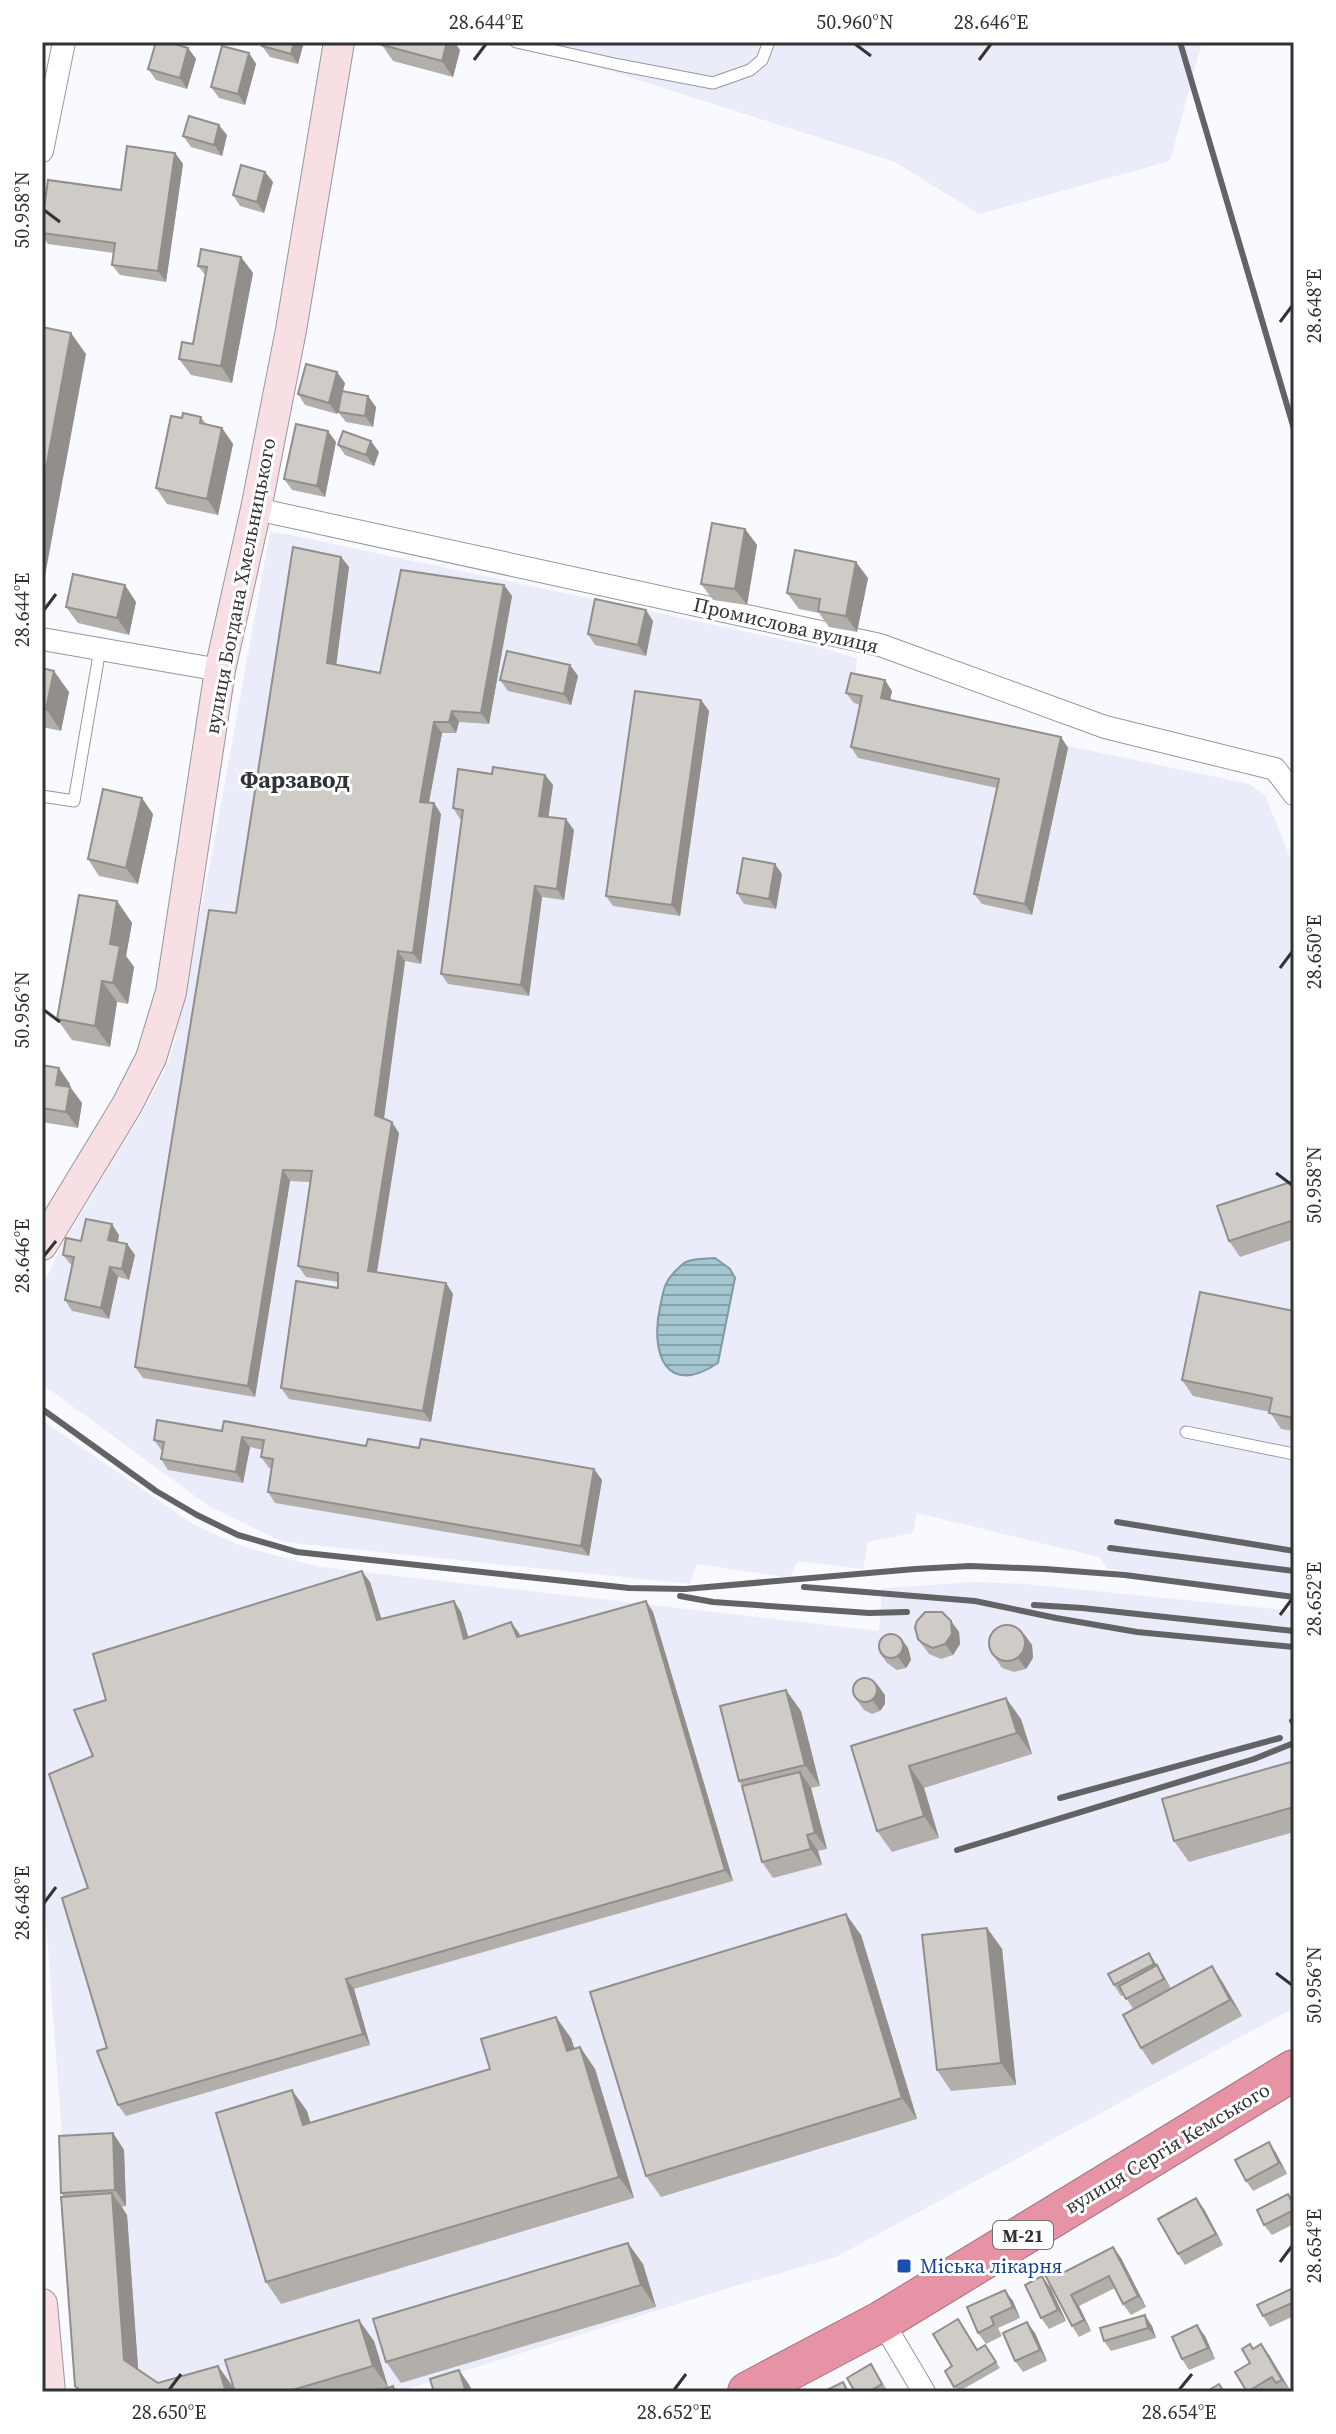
<svg xmlns="http://www.w3.org/2000/svg" width="1336" height="2434" font-family="'Source Serif 4',serif">
	<style>
		.built { fill: #eaedf9 }
		.water { fill: url(#water-rules); stroke: #819aa2; stroke-width: 2 }
		.lines { fill: none; stroke-linecap: round; stroke-linejoin: round }
		.lane-casing { stroke: #96979b; stroke-width: 13 }
		.street-casing { stroke: #96979b; stroke-width: 24 }
		.secondary-casing { stroke: #96979b; stroke-width: 32 }
		.highway-casing { stroke: #a7727d; stroke-width: 42 }
		.lane { stroke: #fff; stroke-width: 11 }
		.street { stroke: #fff; stroke-width: 22 }
		.secondary { stroke: #f8dfe4; stroke-width: 30 }
		.highway { stroke: #e694a5; stroke-width: 40 }
		.rail { stroke: #626366; stroke-width: 6 }
		.wall { fill: #b2afab }
		.shaded-wall { fill: #918e8b }
		.building { fill: #cfcbc7; stroke: #918e8b; stroke-width: 2 }
		.ticks { fill: none; stroke: #313234; stroke-width: 3 }
		.transit-dot { fill: #1a4fb4; stroke: #fff; stroke-width: 3 }
		.labels { text-anchor: middle; dominant-baseline: central; stroke-width: 6; stroke-linejoin: round; paint-order: stroke }
		.shield { fill: #fff; stroke: #6f7071; stroke-width: 2 }
		.shield-label { font-size: 18px; font-weight: bold; fill: #313234 }
		.street-label { font-size: 20px; fill: #313234; stroke: #fff }
		.transit-label { font-size: 20px; fill: #164399; stroke: #fff; text-anchor: start }
		.quarter-label { font-size: 24px; font-weight: bold; fill: #313234; stroke: #fff }
		.neatline { fill: none; stroke: #313234; stroke-width: 3 }
		.ticks-label { font-size: 20px; text-anchor: middle; fill: #313234 }
	</style>
	<defs>
		<pattern id="water-rules" width="6" height="5" patternUnits="userSpaceOnUse" patternTransform="scale(2)"><rect width="6" height="5" fill="#a3c6d1"/><path d="M0 2.5h6" fill="none" stroke="#85a1aa"/></pattern>
	</defs>
	<rect width="100%" height="100%" fill="#f9faff"/>
	<g class="built">
		<path d="M532,42h670l-32,119 -191,53 -84,-52 -291,-93z"/>
		<path d="M270,532l26,4 527,112 34,10 -3,43 395,83 16,11 29,72v728l-186,-26 -9,-12 -182,-44 -4,20 -45,9 -5,27 -65,-8 -8,17 -93,-14 -7,20 -407,-42 -73,-35 -168,-123v-97l20,-42 80,-132 23,-43 10,-29 38,-193z"/>
		<path d="M42,1420l151,104 48,22 79,21 559,64 3,-43 94,-6 49,2 269,27v397l-458,249 -101,29 -338,106h-316l-39,-524z"/>
	</g>
	<path class="water" d="M715,1258l15,11 5,9 -17,85c-52,35 -68,-10 -58,-56 2,-8 3,-19 7,-25 3,-6 12,-15 17,-19 7,-5 22,-4 31,-5z"/>
	<g class="lines">
		<defs>
			<g id="lane">
				<path d="M516,42l103,23 94,18 37,-13 12,-10 7,-18"/>
				<path d="M42,796l32,5 26,-152"/>
				<path d="M1186,1432l108,22"/>
			</g>
			<g id="street">
				<path d="M42,151l22,-109"/>
				<path d="M256,509l624,136 225,82 170,42 19,25"/>
				<path d="M42,639l178,31"/>
				<path d="M882,2321l42,71"/>
			</g>
			<g id="secondary">
				<path d="M42,1245l85,-140 24,-47 20,-66 49,-322 36,-161 35,-179 48,-288"/>
				<path d="M42,2304l8,88"/>
			</g>
			<path id="highway" d="M748,2392l134,-71 412,-251"/>
		</defs>
		<use href="#lane" class="lane-casing"/>
		<use href="#street" class="street-casing"/>
		<use href="#secondary" class="secondary-casing"/>
		<use href="#highway" class="highway-casing"/>
		<use href="#lane" class="lane"/>
		<use href="#street" class="street"/>
		<use href="#secondary" class="secondary"/>
		<use href="#highway" class="highway"/>
		<g class="rail">
			<path d="M1180,42l114,387"/>
			<path d="M42,1409l114,82 41,24 41,20 59,17 332,36 56,1 230,-20 55,-3 75,3 80,6 169,22"/>
			<path d="M1117,1522l177,29"/>
			<path d="M1110,1548l184,23"/>
			<path d="M804,1587l171,14 81,17 81,14 157,15"/>
			<path d="M680,1596l33,6 156,11 38,-1"/>
			<path d="M1034,1605l48,3 212,23"/>
			<path d="M1292,1721l2,-1"/>
			<path d="M1060,1798l220,-60"/>
			<path d="M957,1850l297,-91 40,-16"/>
		</g>
	</g>
	<g class="wall">
		<path d="M263,42h41l-6,22 -28,-7 -8,-11z"/>
		<path d="M383,42h71l6,8 -7,27 -60,-16 -11,-16z"/>
		<path d="M188,48l8,11 -9,30 -31,-9 -8,-11z"/>
		<path d="M249,53l7,11 -11,41 -26,-7 -8,-11z"/>
		<path d="M227,135l-5,21 -31,-9 -8,-11z"/>
		<path d="M175,153l8,11 -17,118 -46,-7 -8,-10 2,-12 -66,-9 -6,-9v-14l79,-31z"/>
		<path d="M265,172l8,10 -9,31 -24,-7 -7,-11z"/>
		<path d="M241,257l12,16 -21,110 -41,-8 -12,-16 14,-15 13,-68 -8,-10z"/>
		<path d="M345,383l-2,8 33,16 -3,20 -27,-5 -8,-10 2,-11 -3,13 -32,-9 -7,-11z"/>
		<path d="M201,417l6,8 15,3 11,16 -15,71 -51,-11 -11,-16 26,-70z"/>
		<path d="M336,442l-11,55 -33,-7 -8,-11z"/>
		<path d="M338,445l41,7 -5,14 -29,-11z"/>
		<path d="M745,529l12,16 -10,60 -34,-5 -12,-16z"/>
		<path d="M341,557l8,10 -13,98 44,8 124,-88 8,11 -23,128 -30,-2 -3,11h-14l-13,69 5,1 7,11 -20,150 -16,-3 -21,158 15,14 -22,140 69,10 7,11 -22,128 -142,-23 -8,-11 57,-100v-6l-32,-5 -8,-11 12,-84 -20,-1 -35,216 -112,-19 -8,-11 101,-454z"/>
		<path d="M868,578l-11,54 -28,-5 -10,-14 -20,-4 -12,-16z"/>
		<path d="M136,602l-7,33 -51,-12 -12,-16z"/>
		<path d="M653,621l-7,35 -51,-11 -7,-11z"/>
		<path d="M570,665l8,11 -7,29 -63,-14 -8,-11z"/>
		<path d="M42,668l27,24 -8,39 -19,-4z"/>
		<path d="M892,691l-2,9 171,37 7,11 -36,167 -50,-11 -8,-10 23,-106 -139,-30 -7,-11 9,-42 -6,-2 -8,-10z"/>
		<path d="M701,700l8,11 -29,205 -67,-10 -7,-10z"/>
		<path d="M492,774l53,1 8,10 -5,32 26,13 -10,70 -22,-3 -13,99 -81,-12 -7,-10 21,-154 -2,-1 -7,-11z"/>
		<path d="M153,814l-15,70 -39,-8 -11,-17z"/>
		<path d="M782,874l-6,35 -32,-5 -7,-11z"/>
		<path d="M117,901l15,22 -6,33 8,11 -6,37 -11,-2 -7,45 -38,-7 -15,-21z"/>
		<path d="M42,1065l28,19v3l12,16 -4,25 -36,-6z"/>
		<path d="M1294,1181v58l-54,18 -11,-16z"/>
		<path d="M119,1235l-1,7 9,2 8,11 -6,25 -11,-3 -9,42 -37,-8 -7,-11 7,-34 -9,-11 18,-14z"/>
		<path d="M1294,1311v120l-13,-2 -11,-17 -77,-16 -11,-16z"/>
		<path d="M222,1431l144,15 53,2 175,21 8,11 -13,76 -314,-53 -7,-11 3,-24h-2l-8,-11 2,-7 -13,-3 -7,36 -75,-13 -7,-11 1,-8 -8,-11z"/>
		<path d="M370,1582l11,37 73,-18 7,11 7,25 43,-15 9,14 126,-35 7,11 80,269 -379,108 16,56 -244,71 -8,-11 -11,-57 -19,-160 5,-132 13,-56z"/>
		<path d="M951,1621l8,11 1,12 -7,11 -12,4 -12,-5 -11,-15z"/>
		<path d="M1020,1629l12,16 1,13 -7,11 -12,3 -12,-4 -11,-16z"/>
		<path d="M900,1637l8,11 3,12 -5,8 -9,2 -10,-7 -8,-11z"/>
		<path d="M885,1695v9l-5,7 -8,3 -8,-4 -8,-11z"/>
		<path d="M801,1711l19,75 -9,2 16,61 -9,2 4,14 -49,13 -11,-16 -20,-76 -3,-5z"/>
		<path d="M1021,1719l11,35 -108,34 15,50 -47,14 -15,-21 -26,-85z"/>
		<path d="M1294,1761v71l-105,30 -15,-21z"/>
		<path d="M987,1928l15,21 14,136 -65,6 -14,-21z"/>
		<path d="M861,1935l56,184 -256,78 -15,-21z"/>
		<path d="M1149,1953l22,36 41,-23 11,17 19,33 -90,49 -11,-17 -7,-38 -10,-15 -3,1 -7,-11z"/>
		<path d="M571,2038l3,11 6,-2 15,22 39,129 -353,106 -15,-22 41,-171 3,12 180,-54z"/>
		<path d="M113,2133l11,17 2,56 -4,1 5,8 11,154 20,14 60,-17 15,21 2,5h-156l-4,-6 -11,-189 -3,-4z"/>
		<path d="M1269,2142l7,11 11,21 -34,17 -7,-10z"/>
		<path d="M1294,2202v22l-22,11 -8,-10z"/>
		<path d="M1204,2209l19,36 -38,20 -7,-11z"/>
		<path d="M1113,2247l8,11 25,49 -15,8 -8,-11 -8,-16 -36,18 12,25 -12,6 -7,-11 -10,-53z"/>
		<path d="M643,2264l13,43 -255,76 -15,-21z"/>
		<path d="M1050,2287l16,34 -17,8 -8,-11z"/>
		<path d="M1294,2294v22l-24,11 -7,-11z"/>
		<path d="M1013,2301l7,17 -22,10 4,8 -16,8 -8,-11 -11,-26z"/>
		<path d="M1152,2326l4,12 -45,13 -7,-10z"/>
		<path d="M1035,2333l12,28 -24,11 -8,-11z"/>
		<path d="M1205,2336l10,23 -26,11 -7,-11z"/>
		<path d="M374,2341l14,46 -16,5h-137z"/>
		<path d="M985,2345l15,23 -42,24 -13,-21z"/>
		<path d="M1253,2348l16,7 21,35 -3,2h-5l-3,-3 -6,3h-26l3,-29z"/>
		<path d="M871,2364l7,11 10,17h-33z"/>
	</g>
	<g class="shaded-wall">
		<path d="M294,42h10l-6,22 -7,-10z"/>
		<path d="M447,42h7l6,8 -7,27 -11,-16z"/>
		<path d="M188,48l8,11 -9,30 -7,-11z"/>
		<path d="M249,53l7,11 -11,41 -7,-11z"/>
		<path d="M219,125l8,10 -5,21 -8,-11z"/>
		<path d="M175,153l8,11 -17,118 -8,-11z"/>
		<path d="M265,172l8,10 -9,31 -7,-11z"/>
		<path d="M241,257l12,16 -21,110 -11,-17z"/>
		<path d="M71,333l15,21 -44,238v-102z"/>
		<path d="M337,372l8,11 -8,31 -8,-11z"/>
		<path d="M368,396l8,11 -3,20 -8,-11z"/>
		<path d="M222,428l11,16 -15,71 -11,-16z"/>
		<path d="M328,431l8,11 -11,55 -8,-11z"/>
		<path d="M371,441l8,11 -5,14 -8,-11z"/>
		<path d="M745,529l12,16 -10,60 -12,-16z"/>
		<path d="M341,557l8,10 -14,107 -8,-11z"/>
		<path d="M856,562l12,16 -11,54 -11,-16z"/>
		<path d="M125,585l11,17 -7,33 -12,-17z"/>
		<path d="M504,585l8,11 -23,128 -8,-11z"/>
		<path d="M646,610l7,11 -7,35 -8,-11z"/>
		<path d="M570,665l8,11 -7,29 -7,-11z"/>
		<path d="M54,671l15,21 -8,39 -15,-22z"/>
		<path d="M885,680l7,11 -4,18 -7,-11z"/>
		<path d="M701,700l8,11 -29,205 -8,-11z"/>
		<path d="M452,711l7,11 -3,11 -7,-11z"/>
		<path d="M434,722l8,11 -15,79 -7,-10z"/>
		<path d="M1061,737l7,11 -36,167 -7,-11z"/>
		<path d="M545,775l8,10 -6,42 -8,-11z"/>
		<path d="M142,798l11,16 -15,70 -12,-16z"/>
		<path d="M434,803l7,11 -20,150 -8,-11z"/>
		<path d="M566,819l8,11 -10,70 -7,-11z"/>
		<path d="M775,864l7,10 -6,35 -7,-10z"/>
		<path d="M535,886l7,11 -13,99 -8,-11z"/>
		<path d="M117,901l15,22 -6,33 8,11 -6,37 -15,-21 -3,-39z"/>
		<path d="M398,951l7,10 -22,164 -8,-10z"/>
		<path d="M102,981l15,21 -7,45 -15,-21z"/>
		<path d="M59,1068l11,16 -2,17 -12,-16z"/>
		<path d="M70,1087l12,16 -4,25 -12,-16z"/>
		<path d="M392,1122l7,11 -24,149 -7,-11z"/>
		<path d="M283,1170l7,11 -35,216 -7,-11z"/>
		<path d="M112,1224l7,11 -3,16 -8,-11z"/>
		<path d="M127,1244l8,11 -6,25 -7,-11z"/>
		<path d="M110,1267l8,10 -9,42 -8,-11z"/>
		<path d="M446,1283l7,11 -22,128 -8,-11z"/>
		<path d="M242,1437l8,10 -7,36 -7,-11z"/>
		<path d="M594,1469l8,11 -13,76 -8,-10z"/>
		<path d="M362,1571l8,11 15,48 -8,-10z"/>
		<path d="M454,1601l7,11 11,37 -8,-10z"/>
		<path d="M646,1601l7,11 80,269 -8,-11z"/>
		<path d="M951,1621l8,11 1,12 -7,11 -8,-11z"/>
		<path d="M511,1622l8,11 5,15 -7,-11z"/>
		<path d="M1024,1634l8,11 1,13 -7,11 -8,-11z"/>
		<path d="M900,1637l8,11 3,12 -5,8 -8,-11z"/>
		<path d="M877,1684l8,11v9l-5,7 -7,-10z"/>
		<path d="M786,1690l15,21 19,75 -15,-21z"/>
		<path d="M1006,1698l15,21 11,35 -15,-21z"/>
		<path d="M909,1766l15,22 15,50 -15,-22z"/>
		<path d="M800,1772l11,16 16,61 -12,-16z"/>
		<path d="M807,1835l11,16 4,14 -11,-16z"/>
		<path d="M846,1914l15,21 56,184 -15,-21z"/>
		<path d="M987,1928l15,21 14,136 -15,-22z"/>
		<path d="M1149,1953l15,23 8,14 -18,-26z"/>
		<path d="M1212,1966l11,17 19,33 -12,-16z"/>
		<path d="M346,1979l8,10 16,56 -7,-11z"/>
		<path d="M556,2017l15,21 11,34 -15,-21z"/>
		<path d="M580,2047l15,22 39,129 -15,-21z"/>
		<path d="M292,2090l15,21 11,36 -15,-22z"/>
		<path d="M113,2133l11,17 2,56 -11,-16z"/>
		<path d="M1269,2142l7,11 11,21 -8,-11z"/>
		<path d="M112,2193l15,22 12,166 -15,-21z"/>
		<path d="M1196,2198l8,11 19,36 -7,-11z"/>
		<path d="M628,2243l15,21 13,43 -15,-22z"/>
		<path d="M1113,2247l8,11 25,49 -8,-11z"/>
		<path d="M1042,2276l8,11 16,34 -8,-11z"/>
		<path d="M1005,2290l8,11 7,17 -7,-11z"/>
		<path d="M1071,2295l8,11 12,25 -7,-11z"/>
		<path d="M1145,2315l7,11 4,12 -8,-10z"/>
		<path d="M359,2320l15,21 14,46 -15,-21z"/>
		<path d="M1027,2322l8,11 12,28 -7,-11z"/>
		<path d="M1197,2325l8,11 10,23 -7,-11z"/>
		<path d="M1261,2344l8,11 21,35 -8,-10z"/>
		<path d="M218,2366l15,21 2,5h-9z"/>
		<path d="M459,2370l11,16 2,6h-6z"/>
	</g>
	<g class="building">
		<path d="M156,42h12l20,6 -8,30 -32,-9z"/>
		<path d="M263,42h31l-3,12 -29,-8z"/>
		<path d="M383,42h64l-5,19 -60,-16z"/>
		<path d="M222,46l27,7 -11,41 -27,-7z"/>
		<path d="M189,116l30,9 -5,20 -31,-9z"/>
		<path d="M127,146l48,7 -17,118 -46,-6 3,-22 -73,-10v-12l6,-41 73,10z"/>
		<path d="M241,165l24,7 -8,30 -24,-7z"/>
		<path d="M201,249l40,8 -20,109 -42,-7 3,-17 11,2 14,-77 -9,-1z"/>
		<path d="M42,327l29,6 -29,157z"/>
		<path d="M306,364l31,8 -8,31 -31,-9z"/>
		<path d="M342,391l26,5 -3,20 -27,-4z"/>
		<path d="M183,413l18,4 -1,6 22,5 -15,71 -51,-11 15,-72 11,2z"/>
		<path d="M296,424l32,7 -11,55 -33,-7z"/>
		<path d="M343,431l28,10 -5,14 -28,-10z"/>
		<path d="M712,523l33,6 -10,60 -34,-5z"/>
		<path d="M293,547l48,10 -14,106 53,10 21,-103 103,15 -23,128 -29,-2 -3,11h-15l-14,80 14,1 -21,150 -15,-2 -23,164 17,7 -24,149 78,12 -23,128 -142,-23 15,-107 42,7v-15l-40,-7 14,-95 -29,-1 -35,216 -113,-19 74,-457 27,3z"/>
		<path d="M795,550l61,12 -10,54 -28,-5 2,-12 -33,-6z"/>
		<path d="M73,574l52,11 -8,33 -51,-11z"/>
		<path d="M595,599l51,11 -8,35 -50,-11z"/>
		<path d="M507,651l63,14 -6,29 -64,-14z"/>
		<path d="M42,668l12,3 -8,38h-4z"/>
		<path d="M851,673l34,7 -4,18 180,39 -36,167 -51,-10 25,-115 -148,-32 11,-51 -16,-3z"/>
		<path d="M635,691l66,9 -29,205 -66,-9z"/>
		<path d="M493,767l52,8 -6,41 27,3 -9,70 -22,-3 -14,99 -80,-11 22,-164 -10,-2 5,-39 34,5z"/>
		<path d="M103,789l39,9 -16,70 -38,-9z"/>
		<path d="M743,858l32,6 -6,35 -32,-6z"/>
		<path d="M79,895l38,6 -7,43 10,2 -7,37 -11,-2 -7,45 -38,-7z"/>
		<path d="M42,1065l17,3 -3,17 14,2 -4,25 -24,-4z"/>
		<path d="M1294,1181v39l-65,21 -12,-35z"/>
		<path d="M86,1219l26,5 -4,16 19,4 -5,25 -12,-2 -9,41 -36,-8 9,-43 -11,-2 3,-17 15,3z"/>
		<path d="M1200,1292l94,19v107l-25,-5 3,-15 -90,-18z"/>
		<path d="M157,1420l65,11 2,-10 142,25 2,-7 51,9 2,-9 173,30 -13,77 -313,-54 5,-33 -12,-2 3,-17 -22,-3 -6,35 -75,-13 3,-17 -10,-2z"/>
		<path d="M362,1571l15,49 77,-19 10,38 47,-17 6,15 129,-36 79,269 -379,109 17,55 -245,71 -21,-54 10,-3 -45,-150 26,-10 -39,-114 44,-18 -19,-46 32,-10 -13,-46z"/>
		<path d="M925,1612h17l9,9 1,13 -7,10 -12,4 -11,-5 -4,-4 -3,-12 2,-6z"/>
		<circle cx="1007" cy="1643" r="18"/>
		<circle cx="891" cy="1646" r="12"/>
		<circle cx="865" cy="1690" r="12"/>
		<path d="M786,1690l19,75 -66,16 -19,-75z"/>
		<path d="M1006,1698l11,35 -108,33 15,50 -47,15 -26,-85z"/>
		<path d="M1294,1761v46l-120,34 -12,-42z"/>
		<path d="M800,1772l15,61 -8,2 4,14 -49,13 -20,-76z"/>
		<path d="M846,1914l56,184 -256,78 -56,-184z"/>
		<path d="M987,1928l14,135 -64,7 -15,-135z"/>
		<path d="M1149,1953l5,11 -40,21 -6,-11z"/>
		<path d="M1157,1965l7,14 -38,20 -7,-13z"/>
		<path d="M1212,1966l18,34 -89,48 -18,-33z"/>
		<path d="M556,2017l11,34 13,-4 39,130 -353,105 -50,-169 76,-23 11,35 187,-56 -9,-30z"/>
		<path d="M113,2133l2,57 -54,3 -2,-57z"/>
		<path d="M1269,2142l10,21 -33,18 -11,-21z"/>
		<path d="M112,2193l12,167 34,23 60,-17 8,26h-144l-7,-6 -14,-189z"/>
		<path d="M1288,2194l6,12v4l-30,15 -7,-15z"/>
		<path d="M1196,2198l20,36 -38,20 -20,-35z"/>
		<path d="M628,2243l13,42 -255,77 -13,-43z"/>
		<path d="M1113,2247l25,49 -15,8 -14,-28 -38,19 13,25 -12,6 -29,-55 13,-7 5,10z"/>
		<path d="M1042,2276l16,34 -17,8 -16,-33z"/>
		<path d="M1291,2289l3,7v6l-31,14 -6,-11z"/>
		<path d="M1005,2290l8,17 -22,10 3,8 -16,8 -11,-26z"/>
		<path d="M1145,2315l3,13 -44,13 -4,-13z"/>
		<path d="M958,2319l19,31 8,-5 11,17 -42,25 -9,-16 7,-5 -19,-32z"/>
		<path d="M359,2320l14,46 -87,26h-51l-10,-32z"/>
		<path d="M1027,2322l13,28 -25,11 -12,-28z"/>
		<path d="M1197,2325l11,23 -26,11 -10,-22z"/>
		<path d="M1250,2344l3,5 8,-5 21,36 -6,3 -4,-6 -25,15 -12,-20 15,-9 -8,-14z"/>
		<path d="M871,2364l11,20 -14,8h-13l-8,-14z"/>
		<path d="M459,2370l7,22h-32l-4,-13z"/>
		<path d="M843,2382l5,10h-25z"/>
		<path d="M1219,2384l5,8h-18z"/>
		<path d="M393,2386l2,6h-20z"/>
	</g>
	<path class="ticks" d="M855,44l16,12M474,60l12,-16M979,60l12,-16M44,210l16,12M1280,322l12,-16M44,610l12,-16M1280,968l12,-16M44,1010l16,12M1276,1173l16,12M44,1256l12,-15M1280,1615l12,-16M44,1903l12,-16M1276,1973l16,12M1280,2262l12,-16M169,2390l12,-16M674,2390l12,-16M1179,2390l13,-16"/>
	<rect class="transit-dot" x="896" y="2258" width="16" height="16" rx="4"/>
	<g class="labels">
		<rect class="shield" x="993" y="2221" width="60" height="28" rx="6"/>
		<g class="shield-label">
			<text x="1023" y="2235">М-21</text>
		</g>
		<g class="street-label">
			<text transform="translate(240 586) rotate(-79)">вулиця Богдана Хмельницького</text>
			<text transform="translate(786 625) rotate(13)">Промислова вулиця</text>
			<text transform="translate(1167 2148) rotate(-31)">вулиця Сергія Кемського</text>
		</g>
		<g class="transit-label">
			<text x="920" y="2266">Міська лікарня</text>
		</g>
		<g class="quarter-label">
			<text x="295" y="779">Фарзавод</text>
		</g>
	</g>
	<rect width="1336" height="2434" fill="none" stroke="#ffffff" stroke-width="88"/>
	<rect x="44" y="44" width="1248" height="2346" class="neatline"/>
	<g class="ticks-label">
		<text x="486" y="29">28.644°E</text>
		<text x="855" y="29">50.960°N</text>
		<text x="991" y="29">28.646°E</text>
		<text transform="translate(22 210) rotate(-90)" y="7">50.958°N</text>
		<text transform="translate(1314 306) rotate(-90)" y="7">28.648°E</text>
		<text transform="translate(22 610) rotate(-90)" y="7">28.644°E</text>
		<text transform="translate(1314 952) rotate(-90)" y="7">28.650°E</text>
		<text transform="translate(22 1010) rotate(-90)" y="7">50.956°N</text>
		<text transform="translate(1314 1185) rotate(-90)" y="7">50.958°N</text>
		<text transform="translate(22 1256) rotate(-90)" y="7">28.646°E</text>
		<text transform="translate(1314 1599) rotate(-90)" y="7">28.652°E</text>
		<text transform="translate(22 1903) rotate(-90)" y="7">28.648°E</text>
		<text transform="translate(1314 1985) rotate(-90)" y="7">50.956°N</text>
		<text transform="translate(1314 2246) rotate(-90)" y="7">28.654°E</text>
		<text x="169" y="2419">28.650°E</text>
		<text x="674" y="2419">28.652°E</text>
		<text x="1179" y="2419">28.654°E</text>
	</g>
</svg>
